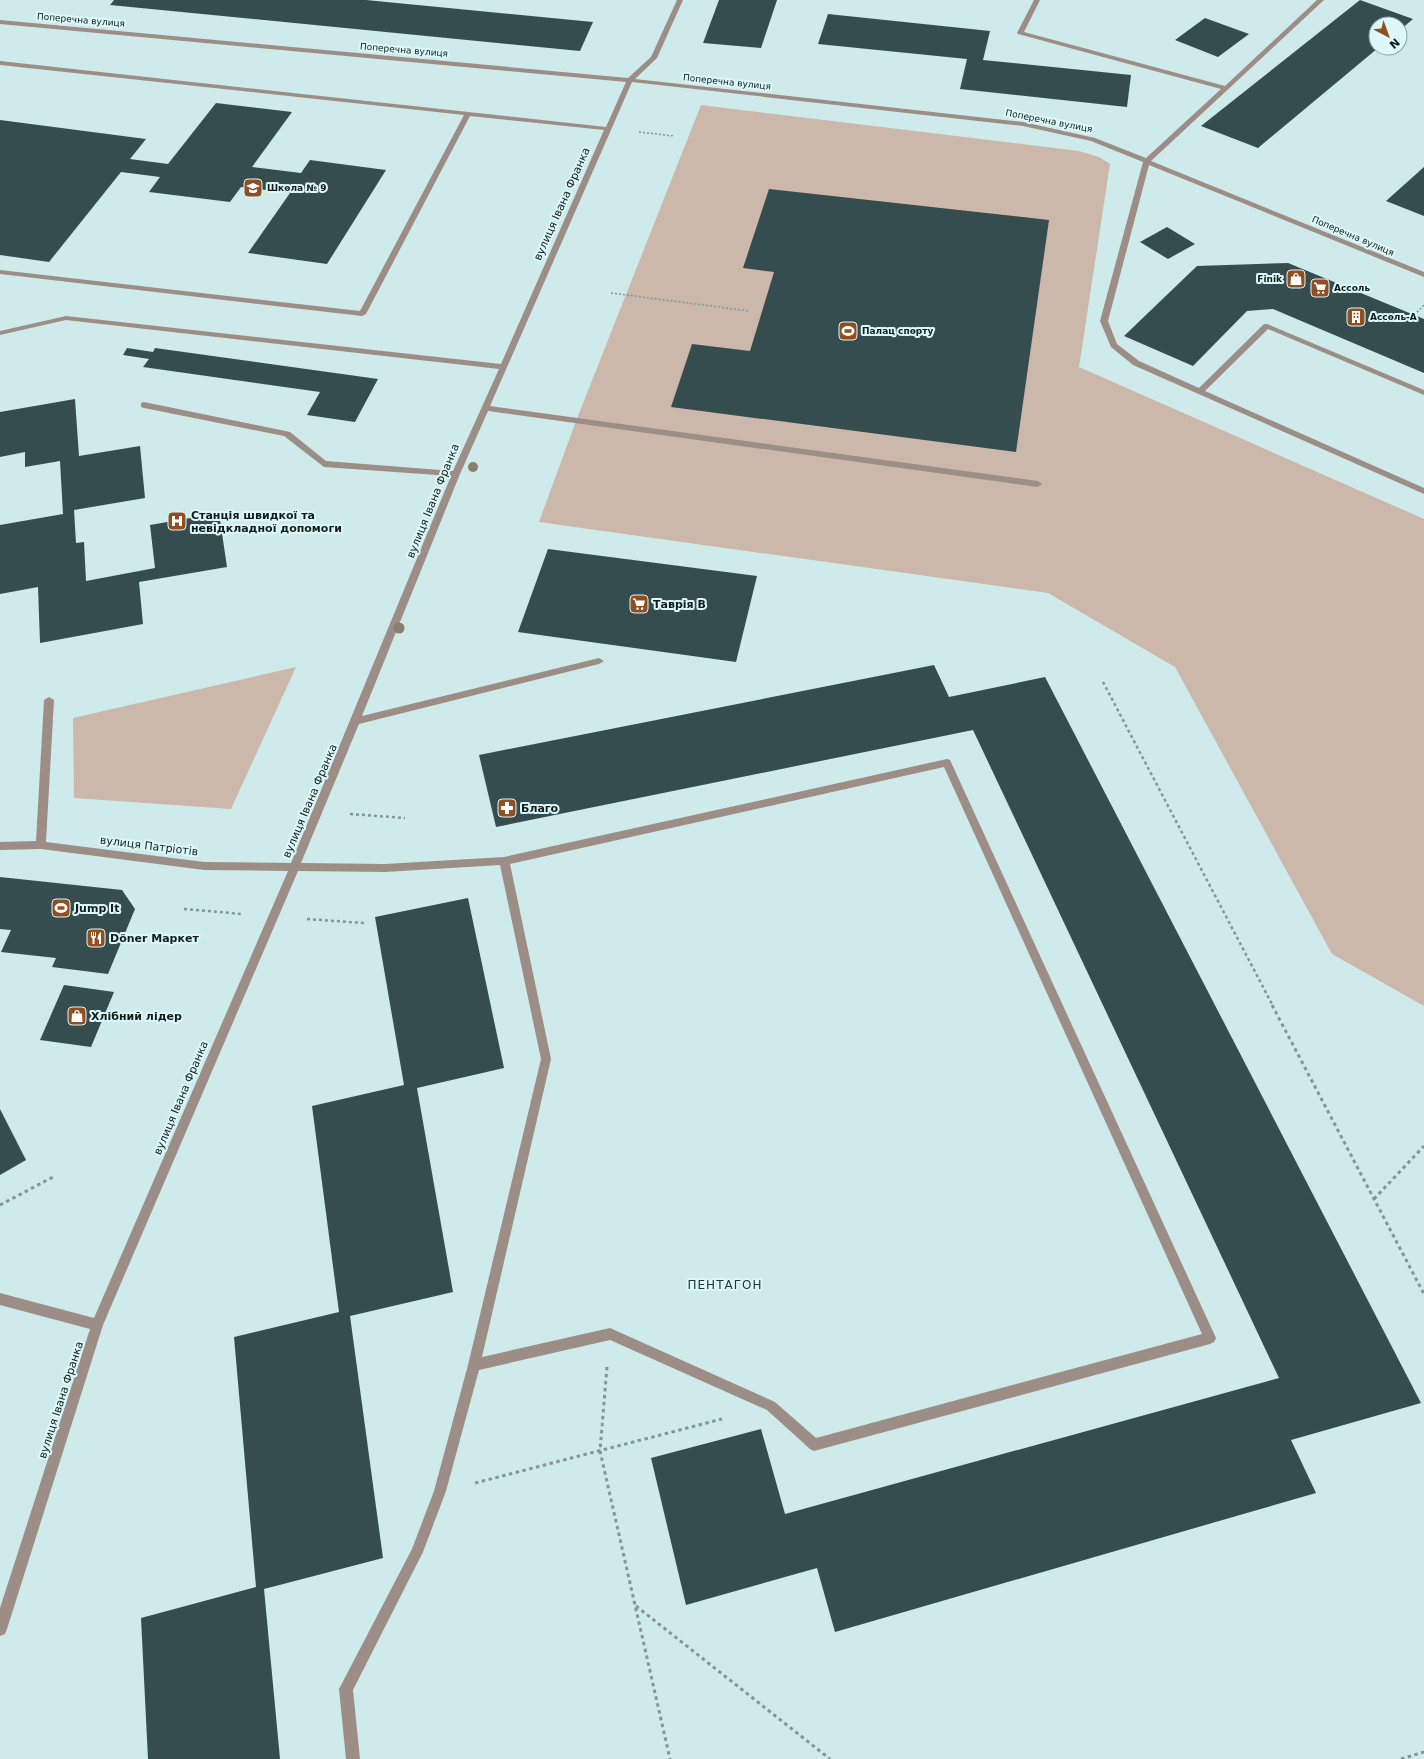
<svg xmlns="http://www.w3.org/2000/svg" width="1424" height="1759" font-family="'DejaVu Sans',sans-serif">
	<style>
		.green { fill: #ccb7ab }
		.building { fill: #364d4f }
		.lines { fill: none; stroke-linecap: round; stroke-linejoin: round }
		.path-far2 { stroke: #829697; stroke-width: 1.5; stroke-dasharray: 2 2; stroke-linecap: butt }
		.path-far1 { stroke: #829697; stroke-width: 2.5; stroke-dasharray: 3 3; stroke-linecap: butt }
		.path { stroke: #829697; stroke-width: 3; stroke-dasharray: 3.5 3.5; stroke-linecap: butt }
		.minor { fill: #9c8e86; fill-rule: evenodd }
		.tree { fill: #8a7e6e }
		.labels { text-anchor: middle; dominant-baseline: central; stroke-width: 4; stroke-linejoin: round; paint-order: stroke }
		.far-street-label { font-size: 9px; fill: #121c1c; stroke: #dcf8f9 }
		.far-poi-label { font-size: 9px; font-weight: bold; fill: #121c1c; stroke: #dcf8f9; text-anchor: start }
		.street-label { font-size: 11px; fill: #121c1c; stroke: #dcf8f9 }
		.poi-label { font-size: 11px; font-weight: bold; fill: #121c1c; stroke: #dcf8f9; text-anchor: start }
		.neighbourhood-label { font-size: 12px; letter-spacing: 1px; fill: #203738; stroke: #dcf8f9 }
	</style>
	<rect width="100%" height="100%" fill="#cfeaeb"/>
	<g class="green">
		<path d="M701,105l378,46 20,6 11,7 -31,203 345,152v487l-92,-52 -157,-287 -127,-74 -509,-71 37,-101z"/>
		<path d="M296,667l-65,142 -157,-11 -1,-80z"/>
	</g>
	<g class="building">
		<path d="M114,0h252l227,22 -13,29 -470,-46z"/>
		<path d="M719,0h58l-16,48 -58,-5z"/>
		<path d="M1360,0l53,19 -13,11v-6h-24v24h2l-120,100 -57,-22z"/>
		<path d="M828,14l162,17 -7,29 148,15 -4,32 -167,-18 7,-30 -149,-15z"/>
		<path d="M1205,18l44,16 -31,23 -43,-17z"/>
		<path d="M216,103l76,9 -40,55 49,6 9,-13 76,10 -59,94 -79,-11 42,-60 -49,-6 -11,15 -81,-10 11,-15 -39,-5 -72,90 -49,-7v-135l146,19 -16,20 38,5z"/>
		<path d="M1424,167v49l-38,-15z"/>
		<path d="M769,189l280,31 -33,232 -345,-45 21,-63 58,7 24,-79 -31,-4z"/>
		<path d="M1167,227l28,17 -27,15 -28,-17z"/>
		<path d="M1288,263l136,56v54l-151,-64 -26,2 -54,55 -69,-30 73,-70z"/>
		<path d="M127,348l26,4 2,-4 223,31 -23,43 -48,-7 13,-23 -177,-25 6,-8 -26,-4z"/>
		<path d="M75,399l4,57 61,-10 5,52 -71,12 2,33 8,-1 2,39 69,-13 -5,-43 69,-12 8,54 -88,15 4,42 -103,19 -2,-56 -38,7v-69l63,-11 -3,-53 -35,6v-15l-25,5v-45z"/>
		<path d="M548,549l209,27 -21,86 -218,-30z"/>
		<path d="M934,665l15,32 96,-20 376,726 -130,37 25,53 -481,139 -18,-64 -131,37 -35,-147 110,-29 24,85 494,-136 -306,-648 -477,97 -17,-72z"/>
		<path d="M0,877l122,13 13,19 -27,65 -56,-7 4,-9 -55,-6 10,-22 -11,-1z"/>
		<path d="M468,898l36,170 -87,20 36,204 -103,24 33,242 -119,31 16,170h-132l-7,-141 115,-31 -22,-250 105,-25 -27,-206 92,-21 -29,-168z"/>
		<path d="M64,985l50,7 -23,55 -51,-7z"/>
		<path d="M0,1109l26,51 -26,15z"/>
	</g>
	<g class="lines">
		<g class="path-far2">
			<path d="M639,132l35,4"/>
			<path d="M611,293l139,18"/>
			<path d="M1414,315l10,-10"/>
		</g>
		<g class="path-far1">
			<path d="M1103,682l170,324"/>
			<path d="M350,814l55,4"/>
			<path d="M184,909l58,5"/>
			<path d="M307,919l57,4"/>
		</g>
		<g class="path">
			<path d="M1272,1005l152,289"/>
			<path d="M1374,1199l50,-53"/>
			<path d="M0,1205l55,-29"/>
			<path d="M607,1367l-7,84 70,308"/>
			<path d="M475,1483l247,-64"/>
			<path d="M636,1606l194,153"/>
			<path d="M1401,1759l23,-7"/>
		</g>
		<path class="minor" d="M677,0h6l-26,58 -22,21 388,43 72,16 51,20 75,-69 -203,-55 -1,-1 17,-33h6l-16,32 201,54 92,-86h7l-173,161 273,111v5l-275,-112 -41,156 9,23 22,17 60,27 65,-64h3l157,66v5l-156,-66 -63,62 219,97v6l-291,-129 -22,-18 -11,-26 43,-159 -52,-21 -68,-15 -391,-44 -142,324 548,75 4,3 -4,3 -550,-76 -28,63 -98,242 237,-58 5,3 -5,3 -240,60 -58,139 84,1 119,-7 443,-98 3,1 266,578 -2,4 -4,2 -396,107 -4,-2 -43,-39 -157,-70 -131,30 -33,121 -23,61 -70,138 7,69h-14l-7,-70 73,-140 22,-58 34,-126 73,-306 -41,-194 -115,7 -87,-1 -195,454 -96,304 -2,5 -5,2v-28l90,-279 -90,-24v-12l94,25 194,-447 -84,-1 -163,-21 -41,1v-8l36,-1 8,-141 5,-3 5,3 -8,142 158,20 87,1 160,-387 -127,-9 -40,-31 -140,-28 -3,-1v-4l3,-1 146,30 36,29 127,10 46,-102 -433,-49 -66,15v-4l66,-15 435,48 103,-234 -134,-14 -104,198 -4,2 -362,-42v-4l360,41 104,-196 -464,-50v-4l606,66 20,-45 -626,-58v-4l628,58 23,-21zM944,767l258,567 -386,104 -41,-36 -165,-74 -128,29 69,-298 -41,-195z"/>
	</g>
	<g class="tree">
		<circle cx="473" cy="467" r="5"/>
		<circle cx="399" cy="628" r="5.5"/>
	</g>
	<defs>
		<symbol id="school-square" viewBox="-11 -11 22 22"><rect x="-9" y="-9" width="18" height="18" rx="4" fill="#914e20" stroke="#dcf8f9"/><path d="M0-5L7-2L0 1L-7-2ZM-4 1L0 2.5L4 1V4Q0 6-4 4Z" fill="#fff"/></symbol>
		<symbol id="shop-square" viewBox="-11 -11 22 22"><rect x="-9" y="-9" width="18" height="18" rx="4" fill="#914e20" stroke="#dcf8f9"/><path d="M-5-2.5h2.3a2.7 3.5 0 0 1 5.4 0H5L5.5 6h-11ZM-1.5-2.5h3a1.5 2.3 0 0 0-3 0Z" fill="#fff"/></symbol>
		<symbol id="supermarket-square" viewBox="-11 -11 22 22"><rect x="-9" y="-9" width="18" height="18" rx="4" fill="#914e20" stroke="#dcf8f9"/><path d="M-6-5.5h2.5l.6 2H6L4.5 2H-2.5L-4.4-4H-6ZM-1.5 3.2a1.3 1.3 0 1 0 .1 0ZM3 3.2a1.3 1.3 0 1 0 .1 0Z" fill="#fff"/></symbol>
		<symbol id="building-square" viewBox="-11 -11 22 22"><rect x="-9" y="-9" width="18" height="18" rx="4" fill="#914e20" stroke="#dcf8f9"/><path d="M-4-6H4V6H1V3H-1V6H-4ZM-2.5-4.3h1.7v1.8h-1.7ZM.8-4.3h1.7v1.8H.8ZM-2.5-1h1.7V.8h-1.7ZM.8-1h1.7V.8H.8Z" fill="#fff"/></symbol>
		<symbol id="stadium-square" viewBox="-11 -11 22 22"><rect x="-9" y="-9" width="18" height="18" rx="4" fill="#914e20" stroke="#dcf8f9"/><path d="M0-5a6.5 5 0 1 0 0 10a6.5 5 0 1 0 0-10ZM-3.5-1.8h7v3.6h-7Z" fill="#fff"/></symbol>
		<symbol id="hospital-square" viewBox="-11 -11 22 22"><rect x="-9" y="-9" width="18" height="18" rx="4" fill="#914e20" stroke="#dcf8f9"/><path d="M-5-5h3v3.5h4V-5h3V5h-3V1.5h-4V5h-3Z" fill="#fff"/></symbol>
		<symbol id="pharmacy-square" viewBox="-11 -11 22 22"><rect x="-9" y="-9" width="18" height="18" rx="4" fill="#914e20" stroke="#dcf8f9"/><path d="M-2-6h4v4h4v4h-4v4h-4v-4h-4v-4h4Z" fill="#fff"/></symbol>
		<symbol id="restaurant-square" viewBox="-11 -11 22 22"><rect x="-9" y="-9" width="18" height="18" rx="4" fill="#914e20" stroke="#dcf8f9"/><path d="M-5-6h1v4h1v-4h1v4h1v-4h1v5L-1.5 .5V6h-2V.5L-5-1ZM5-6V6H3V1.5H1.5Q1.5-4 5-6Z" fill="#fff"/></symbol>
	</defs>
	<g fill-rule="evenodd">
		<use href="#school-square" x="242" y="177" width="22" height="22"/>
		<use href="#shop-square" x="1285" y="268" width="22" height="22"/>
		<use href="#supermarket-square" x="1309" y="277" width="22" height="22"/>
		<use href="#building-square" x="1345" y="306" width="22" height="22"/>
		<use href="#stadium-square" x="837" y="320" width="22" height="22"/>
		<use href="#hospital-square" x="166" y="510" width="22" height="22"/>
		<use href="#supermarket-square" x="628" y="593" width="22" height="22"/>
		<use href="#pharmacy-square" x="496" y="797" width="22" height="22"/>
		<use href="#stadium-square" x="50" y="897" width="22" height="22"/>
		<use href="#restaurant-square" x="85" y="927" width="22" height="22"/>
		<use href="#shop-square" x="66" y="1005" width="22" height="22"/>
	</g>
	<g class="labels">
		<g class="far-street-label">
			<text transform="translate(81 20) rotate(5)">Поперечна вулиця</text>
			<text transform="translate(404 50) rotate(5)">Поперечна вулиця</text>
			<text transform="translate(727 82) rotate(6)">Поперечна вулиця</text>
			<text transform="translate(1049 121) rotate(11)">Поперечна вулиця</text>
			<text transform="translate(1353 236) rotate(23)">Поперечна вулиця</text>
		</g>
		<g class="far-poi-label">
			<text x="267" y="188">Школа № 9</text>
			<text x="1282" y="279" text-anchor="end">Finik</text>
			<text x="1334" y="288">Ассоль</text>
			<text x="1370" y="317">Ассоль-А</text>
			<text x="862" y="331">Палац спорту</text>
		</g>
		<g class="street-label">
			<text transform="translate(562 204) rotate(-66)">вулиця Івана Франка</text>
			<text transform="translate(433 501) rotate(-68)">вулиця Івана Франка</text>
			<text transform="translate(310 801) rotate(-67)">вулиця Івана Франка</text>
			<text transform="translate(149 846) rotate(7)">вулиця Патріотів</text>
			<text transform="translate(181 1098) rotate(-67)">вулиця Івана Франка</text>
			<text transform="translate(61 1400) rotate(-72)">вулиця Івана Франка</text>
		</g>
		<g class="poi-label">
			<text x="191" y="515">Станція швидкої та<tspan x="191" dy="13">невідкладної допомоги</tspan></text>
			<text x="653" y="604">Таврія В</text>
			<text x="521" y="808">Благо</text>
			<text x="75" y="908">Jump It</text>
			<text x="110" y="938">Döner Маркет</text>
			<text x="91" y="1016">Хлібний лідер</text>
		</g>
		<g class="neighbourhood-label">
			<text x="725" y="1285">ПЕНТАГОН</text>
		</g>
	</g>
	<g transform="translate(1388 36) rotate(139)"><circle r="19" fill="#dcf8f9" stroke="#8ba0a1"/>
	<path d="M0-3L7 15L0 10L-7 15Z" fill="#914e20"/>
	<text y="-6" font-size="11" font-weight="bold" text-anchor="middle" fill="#121c1c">N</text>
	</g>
</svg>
